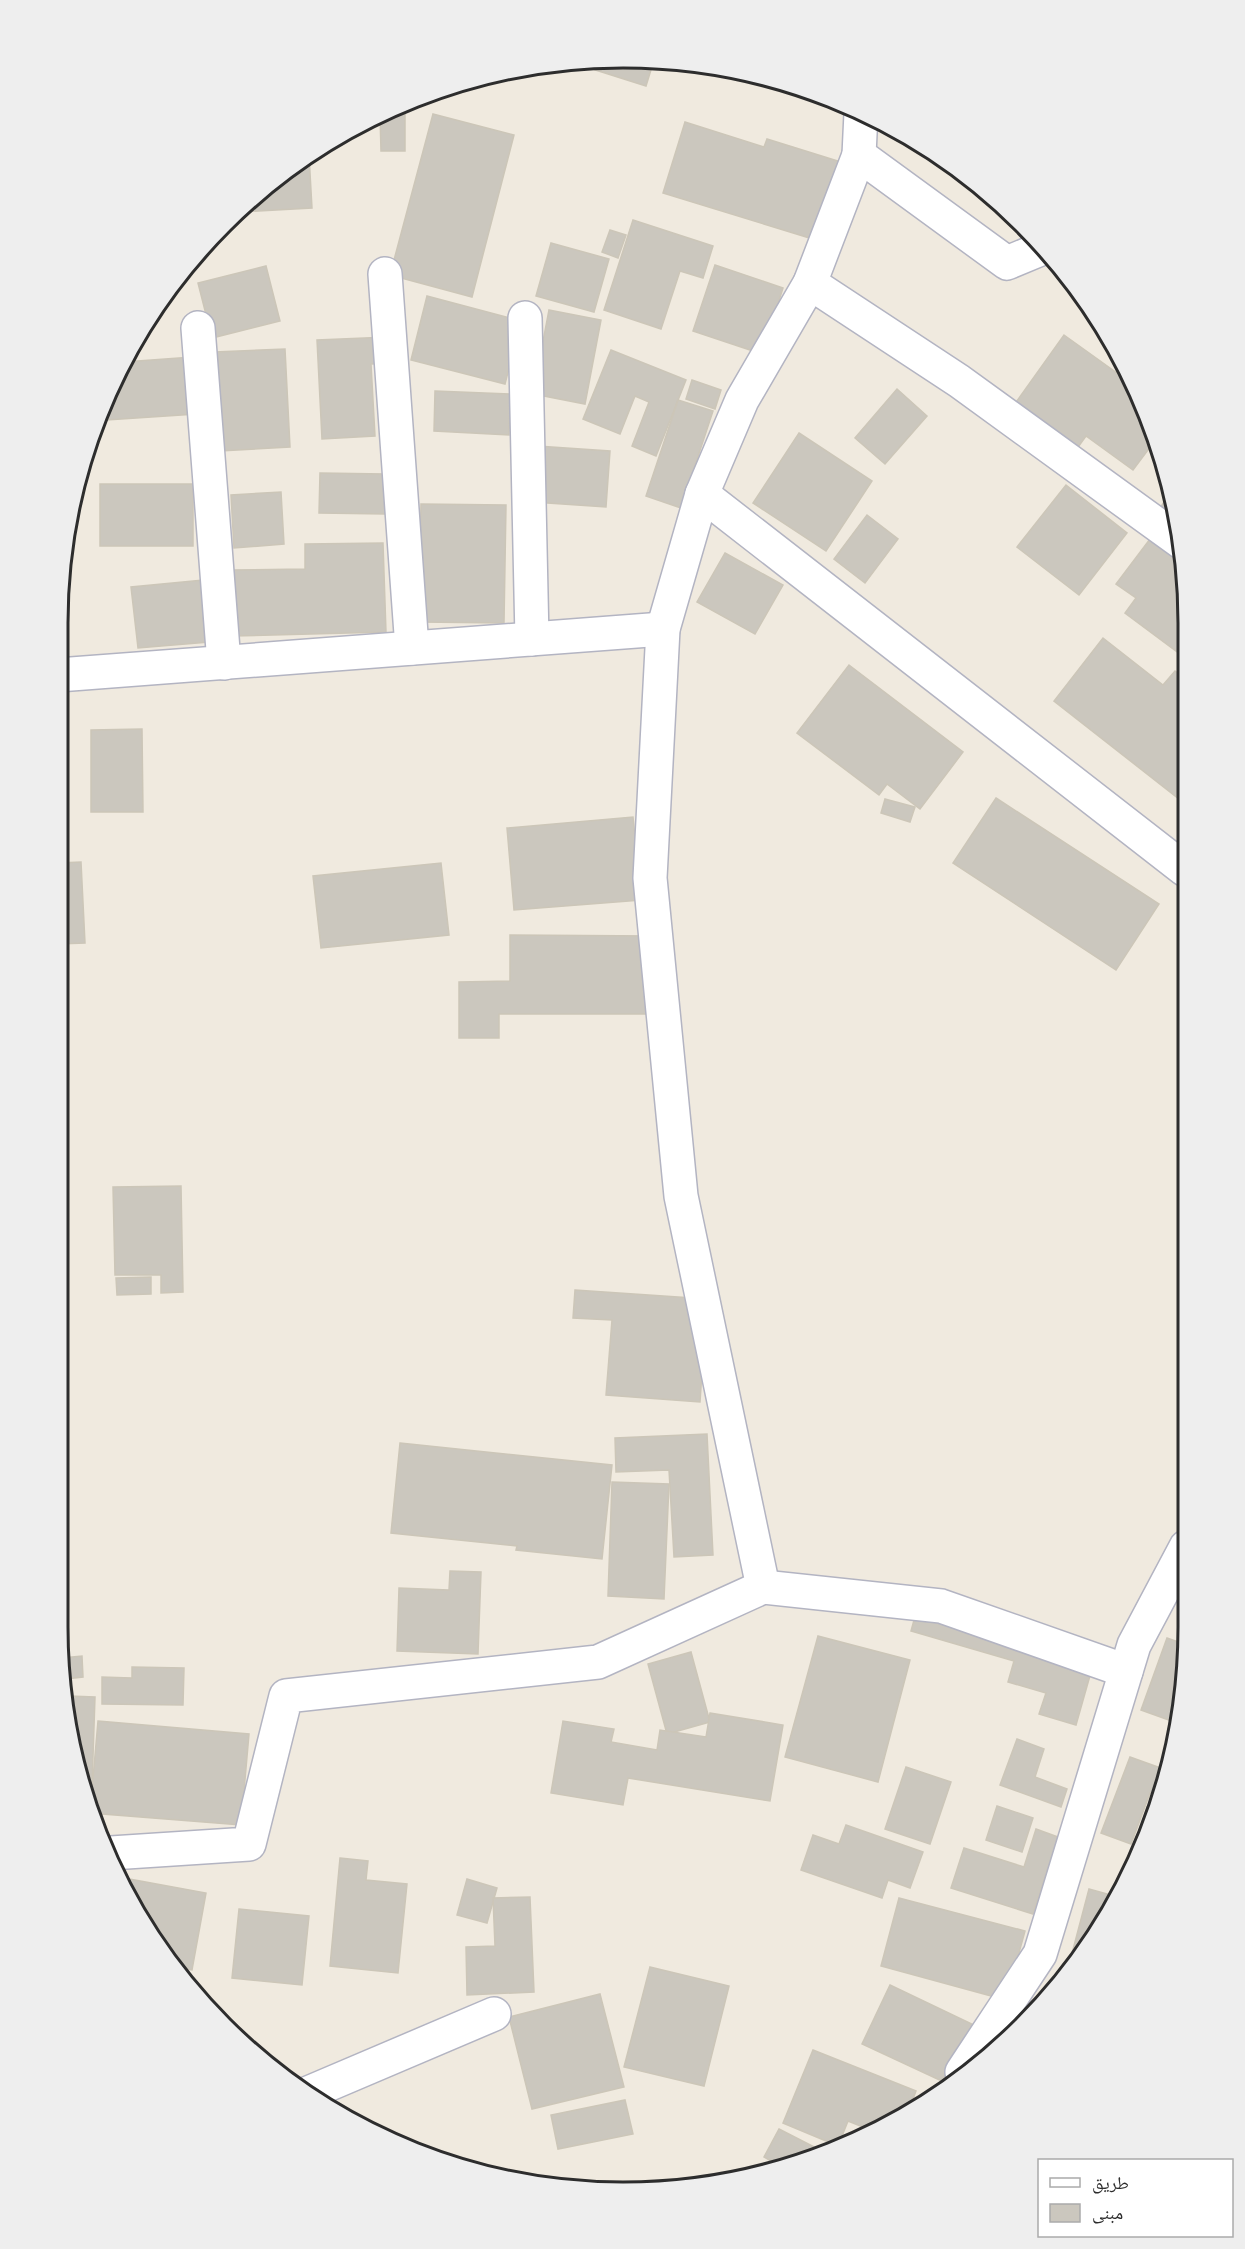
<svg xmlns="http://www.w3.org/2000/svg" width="1245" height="2249" font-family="Commissioner,'Noto Naskh Arabic',sans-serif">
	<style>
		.building { fill: #cbc7be; stroke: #ccc6b8; stroke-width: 1.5 }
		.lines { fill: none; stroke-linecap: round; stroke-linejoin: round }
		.street-casing { stroke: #b3b4c2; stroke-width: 36 }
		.street { stroke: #fff; stroke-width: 33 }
		.rim { fill: none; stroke: #2d2d2d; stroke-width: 3 }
	</style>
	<rect width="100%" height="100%" fill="#f0eadf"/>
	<g class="building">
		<path d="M585,58l69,2 -8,26 -79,-25z"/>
		<path d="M405,103v48h-24l-1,-36h-6z"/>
		<path d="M433,114l81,21 -42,162 -82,-22z"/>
		<path d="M685,122l79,25 3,-8 74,23 -25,78 -153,-47z"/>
		<path d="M309,155l3,53 -74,4 40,-38z"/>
		<path d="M633,220l80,26 -10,32 -23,-7 -19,58 -57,-19z"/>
		<path d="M610,230l16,5 -8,23 -16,-6z"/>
		<path d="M551,243l58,16 -15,53 -58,-16z"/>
		<path d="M715,265l68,23 -21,66 -69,-23z"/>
		<path d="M266,266l14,55 -68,17 -14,-55z"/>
		<path d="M427,296l94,25 -16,63 -94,-24z"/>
		<path d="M549,310l52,10 -16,84 -52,-10z"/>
		<path d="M1064,335l60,43 2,-2 31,62 -24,32 -47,-34 -10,14 -62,-45z"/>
		<path d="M388,337l1,26 -18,1 4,72 -53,3 -5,-99z"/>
		<path d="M285,349l5,98 -70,4 -5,-99z"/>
		<path d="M611,350l75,30 -30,76 -24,-10 17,-44 -14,-6 -15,38 -37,-15z"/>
		<path d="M192,357l4,57 -89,6 -1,-15 18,-43z"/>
		<path d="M692,380l29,10 -6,19 -29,-10z"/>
		<path d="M897,389l30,27 -42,48 -30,-26z"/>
		<path d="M435,391l75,3 -1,41 -75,-4z"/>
		<path d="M678,400l35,11 -32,97 -35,-12z"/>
		<path d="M799,433l73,48 -46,70 -73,-48z"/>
		<path d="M537,446l73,5 -4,56 -73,-5z"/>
		<path d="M320,473l65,1v40l-66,-1z"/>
		<rect x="100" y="484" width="93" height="62"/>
		<path d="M1066,485l61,48 -48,62 -62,-48z"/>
		<path d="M281,492l3,52 -50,4 -3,-53z"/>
		<path d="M1170,493l6,27 -16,-12z"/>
		<path d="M421,504l85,1 -2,118 -85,-1z"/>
		<path d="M867,515l31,24 -33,44 -31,-24z"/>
		<path d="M1153,535l30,23 1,99 -59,-44 11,-15 -20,-14z"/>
		<path d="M383,543l3,89 -153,4 -1,-66 73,-1v-25z"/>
		<path d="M725,553l58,32 -28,49 -58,-32z"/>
		<path d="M203,580l6,62 -71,6 -7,-61z"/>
		<path d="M1103,638l60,47 12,-14 9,7v125l-130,-102z"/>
		<path d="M849,665l114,87 -43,57 -33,-25 -8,11 -82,-62z"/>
		<path d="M142,729l1,83h-52v-82z"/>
		<path d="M996,798l163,106 -43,66 -163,-107z"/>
		<path d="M885,799l30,8 -5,15 -29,-9z"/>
		<path d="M633,817l8,83 -127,10 -7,-82z"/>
		<path d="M81,862l4,81 -27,1v-81z"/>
		<path d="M441,863l8,72 -128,13 -8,-72z"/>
		<path d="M510,935l145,1v78h-156v24h-40v-56l51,-1z"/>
		<path d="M58,1075h6l2,61h-8z"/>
		<path d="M181,1186l2,106 -22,1v-18h-46l-2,-88z"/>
		<path d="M151,1277v17l-34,1 -1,-17z"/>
		<path d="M575,1290l132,9 -7,103 -94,-7 6,-75 -39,-2z"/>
		<path d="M707,1434l6,121 -39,2 -5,-87 -53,2 -1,-34z"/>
		<path d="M400,1443l212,22 -10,94 -86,-9 1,-4 -126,-13z"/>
		<path d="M612,1482l57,2 -5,115 -56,-3z"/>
		<path d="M450,1571l31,1 -3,82 -81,-3 2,-63 50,2z"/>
		<path d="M916,1613l177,52 -17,60 -37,-11 7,-21 -38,-11 6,-21 -103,-30z"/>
		<path d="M818,1636l92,24 -32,122 -93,-25z"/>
		<path d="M1167,1638l20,7v18l-10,60 -36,-13z"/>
		<path d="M691,1652l19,70 -43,12 -19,-70z"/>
		<path d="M82,1656l1,21 -17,2 -4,-21z"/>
		<path d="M132,1667l52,1 -1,37 -81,-1v-27l30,1z"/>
		<path d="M69,1696l26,1 -4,119 -4,-7z"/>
		<path d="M710,1713l73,12 -13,76 -142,-23 -5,27 -72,-12 12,-72 51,8 -3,13 46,8 3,-20 46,7z"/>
		<path d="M98,1721l151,13 -8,91 -151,-12z"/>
		<path d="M1017,1739l27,10 -9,28 32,12 -6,18 -61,-22z"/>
		<path d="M1130,1757l39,14 -10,25 -9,-3 -19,51 -30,-11z"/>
		<path d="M906,1767l45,15 -21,62 -45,-15z"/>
		<path d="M997,1806l36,12 -11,34 -36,-12z"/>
		<path d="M1147,1807l7,2 -16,39h-2z"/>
		<path d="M846,1825l77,27 -13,36 -22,-8 -6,18 -81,-28 12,-35 26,9z"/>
		<path d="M1036,1829l22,8 -25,77 -82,-26 13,-40 60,19z"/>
		<path d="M340,1858l28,3 -2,19 41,4 -9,89 -68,-7z"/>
		<path d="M124,1878l82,15 -14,77 -20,-3z"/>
		<path d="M467,1879l30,9 -10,35 -30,-8z"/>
		<path d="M1089,1889l29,8 -6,12 -42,52z"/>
		<path d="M530,1897l4,95 -67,3 -1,-48 29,-1 -2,-48z"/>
		<path d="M899,1898l126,33 -19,69 -125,-34z"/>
		<path d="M239,1909l70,7 -7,69 -70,-7z"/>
		<path d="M650,1967l79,19 -25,100 -80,-19z"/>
		<path d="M890,1985l84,40 -28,58 -84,-39z"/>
		<path d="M600,1994l24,93 -92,22 -23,-92z"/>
		<path d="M813,2050l103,41 -5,13 -41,26 -22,-9 -10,25 -55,-23z"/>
		<path d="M625,2100l8,34 -75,15 -7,-34z"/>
		<path d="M779,2129l45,23 -48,12 -12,-7z"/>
	</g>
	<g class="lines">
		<defs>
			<g id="street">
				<path d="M861,113l-2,42 148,108 36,-15"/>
				<path d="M385,274l27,374"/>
				<path d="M810,283l149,98 222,161"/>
				<path d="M525,318l7,321"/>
				<path d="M198,328l26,335"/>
				<path d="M702,494l482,375"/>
				<path d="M58,675l605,-46"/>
				<path d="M763,1587l-82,-391 -31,-318 13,-249 39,-135 40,-94 68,-117 49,-128"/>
				<path d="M111,1853l138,-9 37,-148 312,-34 165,-75 178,19 185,65"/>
				<path d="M962,2072l78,-118 94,-309 52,-98"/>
				<path d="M306,2094l188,-80"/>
			</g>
		</defs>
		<use href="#street" class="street-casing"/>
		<use href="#street" class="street"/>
	</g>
	<path d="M0 0H1245V2249H0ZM623 68H623A555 555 0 0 1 1178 623V1627A555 555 0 0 1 623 2182H623A555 555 0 0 1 68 1627V623A555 555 0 0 1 623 68Z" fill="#eee" fill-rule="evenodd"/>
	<path class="rim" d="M623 68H623A555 555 0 0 1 1178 623V1627A555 555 0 0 1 623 2182H623A555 555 0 0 1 68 1627V623A555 555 0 0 1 623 68Z"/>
	<rect x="1038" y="2159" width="195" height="78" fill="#ffffff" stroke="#ababab" stroke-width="1.5"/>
	<rect x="1050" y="2178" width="30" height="9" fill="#ffffff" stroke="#ababab" stroke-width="1.5"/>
	<text x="1092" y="2189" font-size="18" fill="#2d2d2d">طريق</text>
	<rect x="1050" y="2204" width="30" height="18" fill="#cbc7be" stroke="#ababab" stroke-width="1.5"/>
	<text x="1092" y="2219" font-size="18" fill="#2d2d2d">مبنى</text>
</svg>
